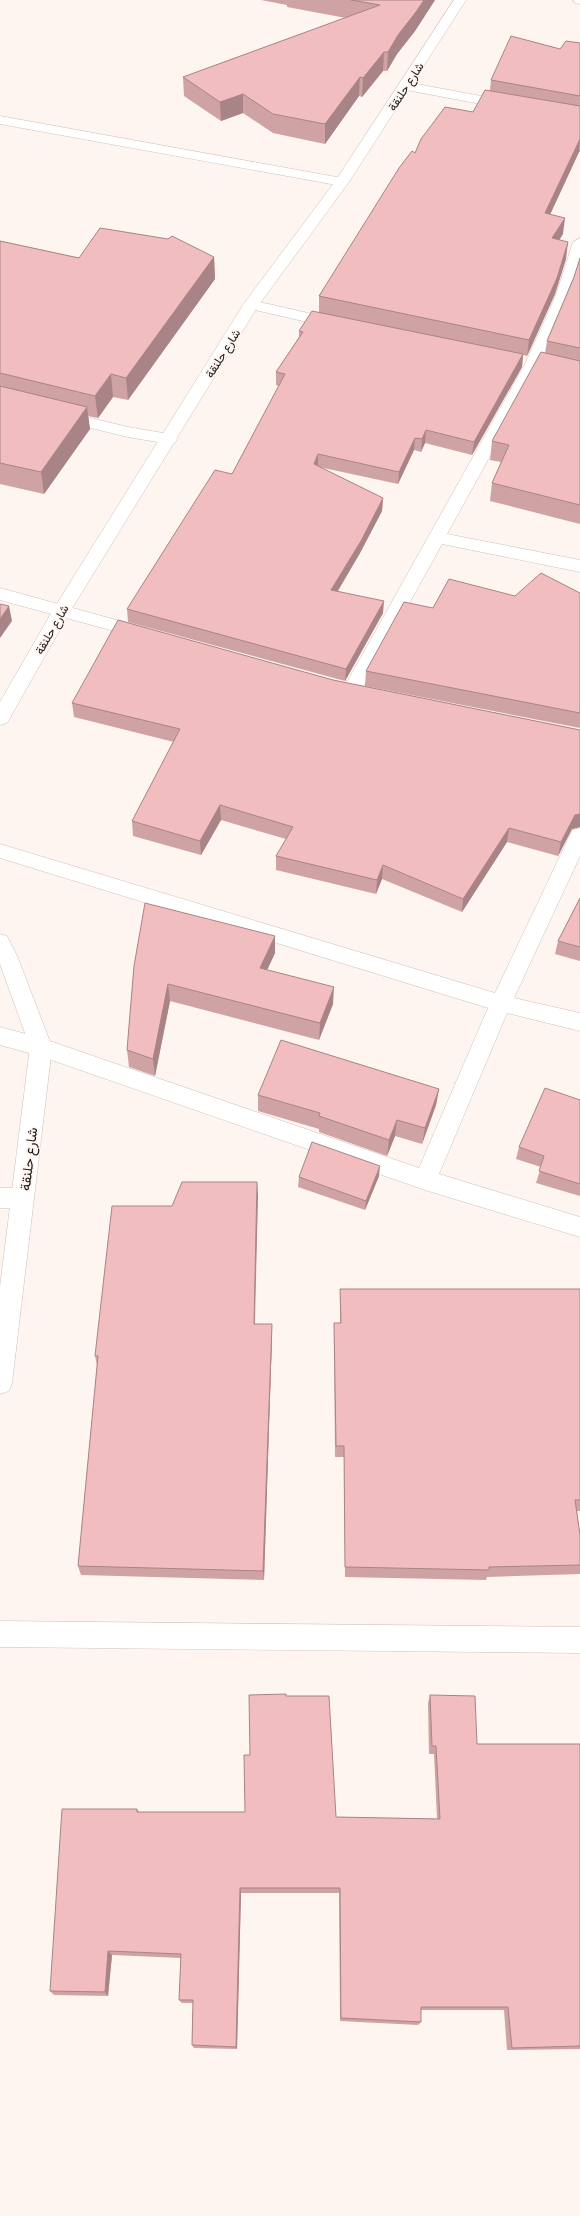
<svg xmlns="http://www.w3.org/2000/svg" width="580" height="2216" font-family="Barlow,Vazirmatn,sans-serif">
	<style>
		.lines { fill: none; stroke-linecap: round; stroke-linejoin: round }
		.minor-casing { stroke: #cdc1bc; stroke-width: 1 }
		.tertiary-casing { stroke: #cdc1bc; stroke-width: 1 }
		.minor { fill: #fff; fill-rule: evenodd }
		.tertiary { fill: #fff; fill-rule: evenodd }
		.wall { fill: #cfa3a4 }
		.shaded-wall { fill: #a98486 }
		.building { fill: #f1bdbf; stroke: #a98486 }
		.labels { text-anchor: middle; dominant-baseline: central; stroke-width: 3.5; stroke-linejoin: round; paint-order: stroke }
		.far-street-label { font-size: 12px; fill: #1c1816; stroke: #fef4f0 }
		.street-label { font-size: 14px; fill: #1c1816; stroke: #fef4f0 }
	</style>
	<rect width="100%" height="100%" fill="#fef4f0"/>
	<g class="lines">
		<defs>
			<g id="minor">
				<path d="M573,0h7v4l-5,-1z"/>
				<path d="M406,82l102,19 7,4 -7,4 -107,-20 -2,-3 2,-3z"/>
				<path d="M0,116l342,62 7,4 -7,4 -342,-62z"/>
				<path d="M580,238v27l-10,30 -29,69 -94,170 133,26v12l-138,-28 -84,152 -7,1 -7,-1 -2,-5 183,-327 31,-69 17,-53z"/>
				<path d="M251,300l92,21 3,3 -3,3 -5,2 -92,-21 -3,-3 3,-3z"/>
				<path d="M0,396l128,31 41,7 6,1 2,4 -2,4 -6,1 -41,-7 -128,-31z"/>
				<path d="M0,588l149,41 3,4 -3,4 -6,2 -143,-39z"/>
				<path d="M580,828v28l-66,142 66,15v18l-73,-18 -68,161 141,43v20l-155,-47 -385,-134 -40,-11v-18l41,11 378,130 69,-160 -488,-150v-14l495,149 75,-158 3,-5z"/>
				<path d="M0,1188h23l8,3 3,7 -3,7 -8,3h-23z"/>
				<path d="M0,1621l580,6v26l-580,-6z"/>
			</g>
			<g id="tertiary">
				<path d="M454,0h12l-117,182 -91,124 -187,304 -64,113 -7,2v-23l53,-92 190,-305 93,-125z"/>
				<path d="M0,934l7,2 11,22 34,89 -40,336 -3,8 -9,3v-107l30,-240 -30,-83z"/>
			</g>
		</defs>
		<use href="#minor" class="minor-casing"/>
		<use href="#tertiary" class="tertiary-casing"/>
		<use href="#minor" class="minor"/>
		<use href="#tertiary" class="tertiary"/>
	</g>
	<g class="wall">
		<path d="M261,0h174l-20,31 -18,23 -10,17h-4l-21,26 -3,-1 -34,48 -52,-11 -30,-20 -22,8 -37,-25 -1,-19 163,-59 -59,-11v-2z"/>
		<path d="M580,43v109h-1l-29,62 13,20 -4,6 7,19 -11,35 -28,62 -4,-1 -1,12 -50,88 -47,-12 -4,9 -7,-2 -16,34 -79,-17 64,31 -1,13 -22,42 -22,38 45,22 -38,68 -217,-59 -1,-13 105,-135 47,-88 -3,-1v-13l23,-35v-6l20,-18v-17l96,-143 58,-41 17,-22 1,-10 69,-31z"/>
		<path d="M0,241l79,17 135,-1 1,22 -87,121 -15,-3 -15,21 -10,-2 2,13 -46,65 -44,-10z"/>
		<path d="M580,258v266l-90,-23 2,-18 9,-21 -11,-2 2,-19 53,-88 2,-12 27,-64z"/>
		<path d="M580,593v135l-215,-42 1,-15 67,-63 82,-12z"/>
		<path d="M333,680l247,50v97l-8,2 -14,27 -51,-14 -45,70 -80,-33 -6,15 -100,-24v-14l10,-17 -65,-19 -20,35 -68,-19 -1,-15 42,-79 -100,-25 -2,-14z"/>
		<path d="M580,898v63l-25,-7 3,-13z"/>
		<path d="M275,936v17l-8,17 66,34 -14,36 -149,-39 -15,75 -26,-9 -2,-17 7,-84z"/>
		<path d="M439,1089l-3,16 -14,39 -27,-8 -8,20 -68,-24v-3l-61,-18v-16z"/>
		<path d="M580,1100v96l-44,-13 5,-16 -25,-8 3,-12z"/>
		<path d="M379,1176l-14,34 -67,-23 1,-10z"/>
		<path d="M258,1194l-3,130 17,12 -8,244 -183,-5 -3,-9 19,-201 -2,-9 77,-150z"/>
		<path d="M340,1289h240v222h-3l3,24v39l-93,3 -1,3 -141,-3 -1,-120h-9l-1,-121v-13h6z"/>
		<path d="M430,1695l47,49h103v305l-73,1 -3,-40h-83v12l-3,3 -78,-4 -1,-128h-98l-4,156 -43,-1 -2,-3 1,-42h-11l-3,-3 2,-42 -69,-3 -4,41 -54,-1 -4,-4 87,-182 2,3h106l5,-57 36,-59 50,121 101,2 -3,-65h-5l-1,-51z"/>
	</g>
	<g class="shaded-wall">
		<path d="M424,0h11l-20,31 -18,23 -10,17 1,-19 10,-17z"/>
		<path d="M384,52l-1,19 -21,26 1,-19z"/>
		<path d="M360,77l-1,19 -34,48v-20z"/>
		<path d="M243,94v19l-22,8 -1,-19z"/>
		<path d="M580,139l-1,13 -36,78 2,-17z"/>
		<path d="M565,218l-2,16 -13,21 2,-17z"/>
		<path d="M568,242l-2,17 -11,35 -28,62 2,-16z"/>
		<path d="M214,257l1,22 -87,121 -2,-22z"/>
		<path d="M523,354l-1,13 -50,88 2,-13z"/>
		<path d="M111,374l2,23 -15,21 -3,-22z"/>
		<path d="M87,407l3,22 -46,65 -3,-22z"/>
		<path d="M426,430l-1,13 -4,9 1,-13z"/>
		<path d="M415,438l-1,12 -16,34 1,-12z"/>
		<path d="M318,454v12l-4,-2z"/>
		<path d="M383,498l-1,13 -22,42 -29,49v-12z"/>
		<path d="M384,601l-1,12 -38,68 1,-12z"/>
		<path d="M9,606l3,15 -12,17v-19z"/>
		<path d="M220,805l1,15 -20,35 -1,-14z"/>
		<path d="M580,814v13l-8,2 -14,27 3,-14 14,-27z"/>
		<path d="M509,828l-2,14 -45,70 1,-13z"/>
		<path d="M383,865l-1,14 -6,15 1,-14z"/>
		<path d="M275,936v17l-15,32v-17z"/>
		<path d="M168,984l2,17 -15,75 -2,-17z"/>
		<path d="M334,987l-1,17 -14,36 1,-17z"/>
		<path d="M439,1089l-3,16 -14,39 3,-16z"/>
		<path d="M397,1120l-2,16 -8,20 2,-16z"/>
		<path d="M380,1166l-1,10 -14,34 1,-9z"/>
		<path d="M257,1182l1,12 -4,142v-12z"/>
		<path d="M272,1324v12l-8,244 -1,-9z"/>
		<path d="M240,1888l1,5 -4,156 -1,-2z"/>
		<path d="M108,1951l4,4 -4,41 -3,-4z"/>
	</g>
	<g class="building">
		<path d="M351,0h73l-8,12 -18,23 -10,17h-4l-21,26 -3,-1 -35,47 -52,-10 -30,-20 -23,8 -37,-25 197,-72z"/>
		<path d="M511,36l49,13 6,-8 14,2v53l-89,-16z"/>
		<path d="M485,90l95,16v33l-35,74 20,5 -13,20 16,4 -11,36 -28,62 -210,-44 80,-128 13,-17 3,2 6,-14 24,-32 28,5z"/>
		<path d="M100,228l68,11 4,-3 42,21 -88,121 -15,-4 -16,22 -95,-23v-132l79,17z"/>
		<path d="M580,258v90l-33,-7 27,-64z"/>
		<path d="M312,311l211,43 -49,88 -48,-12 -4,9 -7,-1 -16,34 -81,-18 -4,10 69,34 -22,43 -30,49 53,11 -38,68 -219,-60 88,-139 17,4 53,-100 -9,-2 27,-40 -4,-1z"/>
		<path d="M541,352l39,9v144l-88,-22 17,-38 -17,-4z"/>
		<path d="M0,386l87,21 -46,65 -41,-9z"/>
		<path d="M541,573l39,20v120l-214,-42 38,-69 29,6 16,-29 66,17z"/>
		<path d="M0,604l9,2 -9,13z"/>
		<path d="M118,620l215,60 247,50v84l-5,1 -14,27 -52,-14 -46,71 -80,-34 -6,15 -101,-24 17,-29 -73,-22 -20,36 -68,-20 48,-92 -108,-26z"/>
		<path d="M580,898v49l-22,-6z"/>
		<path d="M145,903l130,33 -15,32 74,19 -14,36 -152,-39 -15,75 -26,-9 7,-84z"/>
		<path d="M281,1040l158,49 -14,39 -28,-8 -8,20 -70,-24 1,-3 -62,-18z"/>
		<path d="M545,1088l35,12v84l-41,-13 5,-15 -25,-9z"/>
		<path d="M312,1142l68,24 -14,35 -67,-24z"/>
		<path d="M182,1182h75l-3,142h18l-9,247 -185,-5 20,-210h-3l17,-150h60z"/>
		<path d="M340,1289h240v211h-5l5,35v30l-91,2v3l-144,-3 -1,-121h-8l-2,-123h7z"/>
		<path d="M286,1694v2h43l7,121 104,2 -4,-73h-4l-2,-51 45,1 2,48h103v302l-68,2 -4,-41h-87v15l-80,-4 -1,-130h-100l-4,159 -44,-2 1,-45h-14l2,-46 -73,-3 -3,41 -55,-1 12,-182h75v3h108l-1,-57h6l-1,-60z"/>
	</g>
	<g class="labels">
		<g class="far-street-label">
			<text transform="translate(405 86) rotate(-57)">شارع حلنقة</text>
			<text transform="translate(222 353) rotate(-58)">شارع حلنقة</text>
			<text transform="translate(51 629) rotate(-60)">شارع حلنقة</text>
		</g>
		<g class="street-label">
			<text transform="translate(28 1159) rotate(-83)">شارع حلنقة</text>
		</g>
	</g>
</svg>
